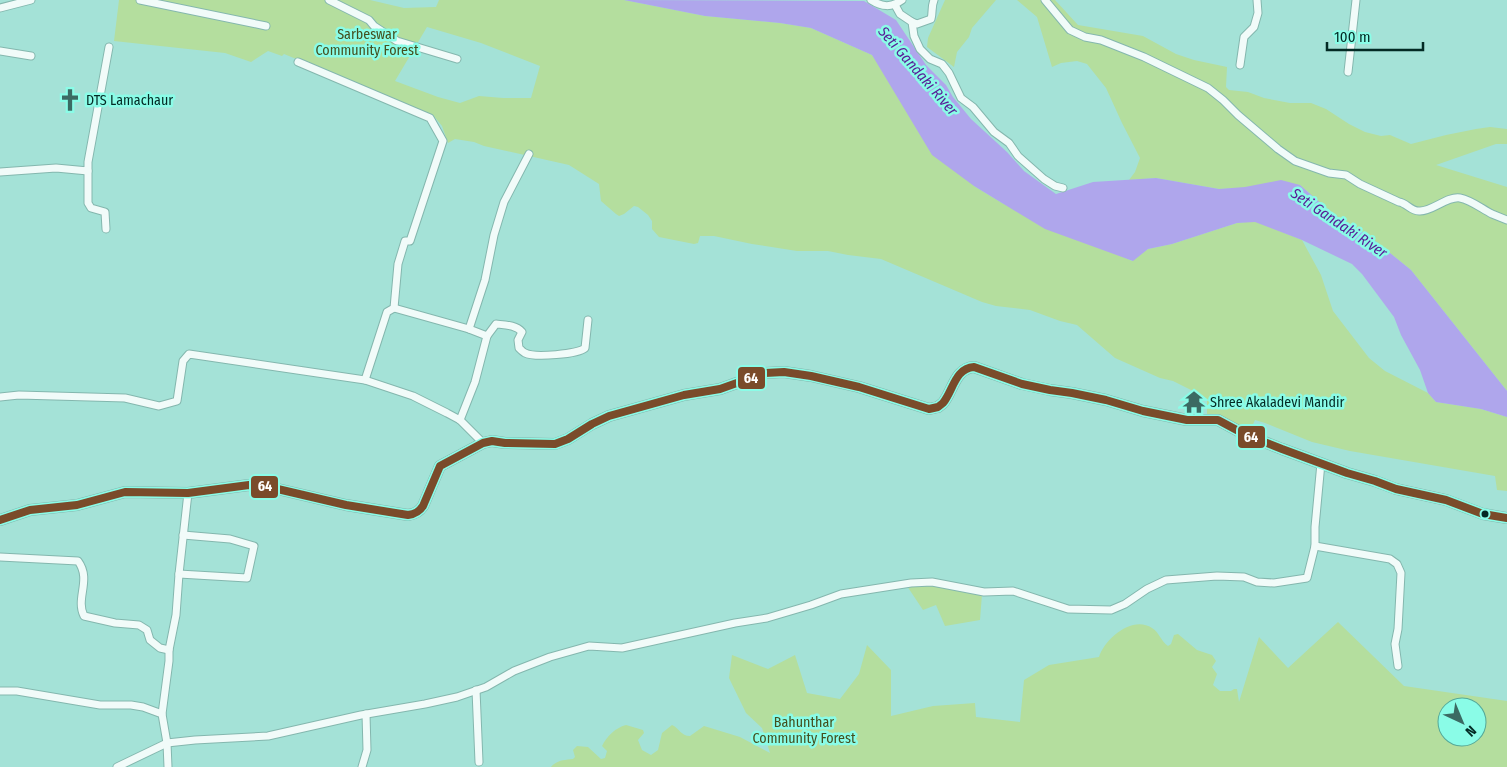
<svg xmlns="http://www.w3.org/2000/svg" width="1507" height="767" font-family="'Fira Sans Condensed',sans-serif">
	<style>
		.green { fill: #b4de9e; fill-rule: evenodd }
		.water { fill: #afa6ec }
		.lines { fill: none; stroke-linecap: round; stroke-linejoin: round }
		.minor-casing { stroke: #84b7ae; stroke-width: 9 }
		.secondary-casing { stroke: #84b7ae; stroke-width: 12 }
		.minor { stroke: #f1fbf9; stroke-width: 7 }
		.secondary { stroke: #f1fbf9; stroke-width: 10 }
		.bus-1-casing { stroke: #8afce7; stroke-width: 11 }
		.bus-1 { stroke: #7a4b2a; stroke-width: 8 }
		.bus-dot { fill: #032a24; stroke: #8afce7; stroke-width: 2 }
		.labels { text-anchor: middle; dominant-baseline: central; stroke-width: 5; stroke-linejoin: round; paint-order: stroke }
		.park-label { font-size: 14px; fill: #444f1e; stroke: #8afce7 }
		.poi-label { font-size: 14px; fill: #032a24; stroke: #8afce7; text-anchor: start }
		.water-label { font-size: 15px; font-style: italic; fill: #581c96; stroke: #8afce7 }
		.line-badge { stroke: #8afce7; stroke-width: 2 }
		.badge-label { font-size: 14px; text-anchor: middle; font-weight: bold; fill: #fff }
	</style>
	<rect width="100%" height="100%" fill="#a4e2d7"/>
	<g class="green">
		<path d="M119,0h251l34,8 32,-1 3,-7h185l81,16 75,7 31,5 61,27 102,131 28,17 130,58 16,-12 24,-5 65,-21 18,-2 47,19 19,35 12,36 36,47 16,13 43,22 8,9 45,7 26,8v74l-10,-1 -2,-14 -145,-25 -38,-9 -47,-19 -10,-3 -6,13 -42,-15v-18l-14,-9 -20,-10 -13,-3 -45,-20 -38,-33 -17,-4 -30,-11 -34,-4 -14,-4 -101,-43 -33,-4 -20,-4h-31l-45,-7 -38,-8h-14l-2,7 -4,1 -35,-7 -7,-8v-8l-4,-6 -10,-8 -4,-1 -10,8 -5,2 -3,-2 -15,-13 -2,-17 -30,-19 -85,-19 -10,-4 -19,-3 -7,4 -6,-17 -9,-11 -149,-61 -2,2 -14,-5 -17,11 -26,-9 -111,-12zM427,27l54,16 59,23 -9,32h-28l-24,-2 -19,7 -22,-6 -43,-16z"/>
		<path d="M945,0h51l-24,28 -3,9 -12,15 -3,15 -27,-20 1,-9z"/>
		<path d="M1017,0h38l23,25 65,11 33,18 18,6 33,7 -1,20 3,3 19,2 16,6 26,5h21l15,6 23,15 16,8 16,4 9,-1 21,9 35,-9 30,-6 14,-2 17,2v15h-11l-60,21 71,22v204l-96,-121 -42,-34 -36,-22 -33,-29 -81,4 -63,-11 -27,2 6,-8 5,-14 -18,-35 -16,-35 -19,-24 -10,-3 -16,2 -9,4 -15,-50z"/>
		<path d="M942,585l40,9 -2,26 -35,6 -9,-21 -13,5 -16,-24z"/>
		<path d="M1338,622l66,64 103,15v66h-956c6,-7 13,-7 22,-8l2,-2 -2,-7 4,-4 11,1 13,12 4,-1 2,-7 -5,-5c5,-10 13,-18 24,-21l17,5 1,3 -6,7 4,10 9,5 7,-5 4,-17 10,-8c7,3 9,11 18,11l14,-10 36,11 30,16 -8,-25 -16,-15 -17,-35 3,-23 36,14 27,-14 12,38 33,6 19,-25 8,-29 24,25v46l42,-10 42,-3 1,14 44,5 4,-42 25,-15 50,-8c6,-19 34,-42 53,-29 7,4 9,13 16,18l3,-2 3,-9 4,-1 19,16 15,5 4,6 -4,6 5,7 -4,11 7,6h11l3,-2h3l2,13 20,-65 29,31zM1447,707h30v30h-30z"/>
	</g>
	<path class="water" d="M624,0l240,1 32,19 30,45 20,20 7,12 18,22 36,33 17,19 32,23 37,-12 63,-4 63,11 26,-2 36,-7 19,5 33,29 36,22 42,34 96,121v26l-26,-8 -45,-7 -8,-9 -8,-23 -19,-35 -7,-18 -32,-43 -10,-10 -50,-24 -47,-18 -18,1 -65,21 -24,5 -15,12 -88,-32 -71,-43 -42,-31 -60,-100 -61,-27 -31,-5 -75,-7z"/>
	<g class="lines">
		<defs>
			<g id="minor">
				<path d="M140,0l126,26"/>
				<path d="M329,0l40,20 5,6 23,15 60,18"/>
				<path d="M871,0c11,7 20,8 31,0"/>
				<path d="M1045,0l25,30 15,7 16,3 43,17 64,31 15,12 15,15 40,34 17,12 34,12 17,2 14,9 39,18c8,1 12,10 21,9 13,0 27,-15 40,-13 11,2 22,11 32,16 5,2 10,4 15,6"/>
				<path d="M895,5l5,9 12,8 2,14 6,13 10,10 12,5 7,9 12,25 12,9 21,25 15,11 9,13 26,23 11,7 8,2"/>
				<path d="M0,8l31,-8"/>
				<path d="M912,22l5,2 14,-5c2,-7 0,-12 3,-19"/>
				<path d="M0,51l31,5"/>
				<path d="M298,62l132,56 13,23 -33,100h-5l-7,23 -4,44 -7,4 -22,68"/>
				<path d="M1240,65l4,-28 10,-10 4,-14 -1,-13"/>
				<path d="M1348,72l8,-72"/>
				<path d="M88,171v32l3,5 14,4 1,17"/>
				<path d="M0,172l56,-4 32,3v-9l21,-115"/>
				<path d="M394,308l75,21"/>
				<path d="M487,336l9,-12c9,1 20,1 26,8l-4,8 1,8c2,2 4,4 6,5 10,5 53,1 60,-5l3,-28"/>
				<path d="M0,397l19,-2 106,3 34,8 18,-5 6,-40 6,-7 176,26 48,16 34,17 13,7 23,23"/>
				<path d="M460,420l15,-38 12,-46 -18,-7 16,-49 9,-45 10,-33 25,-48"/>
				<path d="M1315,546l75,13 7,5 4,9 -3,56 -3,15 3,22"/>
				<path d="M0,557l78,4c14,19 -3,37 6,55l31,7 24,2 8,5 3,10 10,8 9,2"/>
				<path d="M179,574l68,4 7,-32 -24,-7 -47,-4"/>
				<path d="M476,690l3,72"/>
				<path d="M0,691h17l83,14h31l12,2 19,7 5,29 1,24"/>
				<path d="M162,714l7,-53v-11l7,-35 3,-41 9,-81"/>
				<path d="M117,767l50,-24 28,-3 73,-4 93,-21 64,-11 32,-7 29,-10 28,-16 36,-14 39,-11 33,2 113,-25 32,-5 44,-13 30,-11 70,-11 21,-1 52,10 29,-1 55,18 43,1 14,-6 22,-15 19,-9 51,-4 27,1 13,5 17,1 33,-5 8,-32v-19l6,-64"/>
				<path d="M362,767l5,-17 -1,-36"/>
			</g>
			<path id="secondary" d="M0,520l30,-10 47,-5 48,-13 63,1 61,-8 20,2 77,18 62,10c7,-1 11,-3 15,-9l17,-40 43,-23 9,-2 13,2 50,1 13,-5 24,-15 17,-8 75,-21 36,-6 45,-16 19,-1 27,4 48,11 70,22 9,-2 5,-4c10,-12 12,-35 31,-36l48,17 28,6 22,3 34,7 37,11 44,9h31l26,14 38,15 65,24 28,8 21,8 50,11 37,14 24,4"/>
		</defs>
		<use href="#minor" class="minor-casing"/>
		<use href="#secondary" class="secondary-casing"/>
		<use href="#minor" class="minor"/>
		<use href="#secondary" class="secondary"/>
		<defs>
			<path id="bus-1" d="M0,520l30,-10 47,-5 48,-13 63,1 61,-8 20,2 77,18 62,10c7,-1 11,-3 15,-9l17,-40 43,-23 9,-2 13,2 50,1 13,-5 24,-15 17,-8 75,-21 36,-6 45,-16 19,-1 27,4 48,11 70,22 9,-2 5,-4c10,-12 12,-35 31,-36l48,17 28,6 22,3 34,7 37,11 44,9h31l26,14 38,15 65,24 28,8 21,8 50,11 37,14 24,4"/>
		</defs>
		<use href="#bus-1" class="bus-1-casing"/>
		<use href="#bus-1" class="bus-1"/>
	</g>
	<defs>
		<symbol id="church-bare" viewBox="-9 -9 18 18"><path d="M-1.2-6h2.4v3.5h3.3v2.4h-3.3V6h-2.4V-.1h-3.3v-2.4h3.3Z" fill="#3b6a63" stroke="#8afce7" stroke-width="2.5" paint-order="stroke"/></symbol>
		<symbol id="temple-bare" viewBox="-9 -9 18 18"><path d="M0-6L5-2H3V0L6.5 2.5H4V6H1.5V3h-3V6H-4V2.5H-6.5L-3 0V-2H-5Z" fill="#3b6a63" stroke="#8afce7" stroke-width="2.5" paint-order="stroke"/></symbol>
	</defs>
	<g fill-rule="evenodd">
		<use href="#church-bare" x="54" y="84" width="32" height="32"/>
		<use href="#temple-bare" x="1178" y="386" width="32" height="32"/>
	</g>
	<circle class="bus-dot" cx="1485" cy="514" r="4.5"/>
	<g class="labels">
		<g class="park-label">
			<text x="367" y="34">Sarbeswar<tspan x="367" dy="16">Community Forest</tspan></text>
			<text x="804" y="722">Bahunthar<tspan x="804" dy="16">Community Forest</tspan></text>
		</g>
		<g class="poi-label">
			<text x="86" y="100">DTS Lamachaur</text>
			<text x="1210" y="402">Shree Akaladevi Mandir</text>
		</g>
		<g class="water-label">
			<text transform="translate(918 71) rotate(49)">Seti Gandaki River</text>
			<text transform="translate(1339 223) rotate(34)">Seti Gandaki River</text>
		</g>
	</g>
	<g class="line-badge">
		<rect x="737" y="366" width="29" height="24" rx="5" fill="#7a4b2a"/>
		<rect x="1237" y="425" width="29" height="24" rx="5" fill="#7a4b2a"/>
		<rect x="250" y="475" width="29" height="24" rx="5" fill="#7a4b2a"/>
	</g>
	<g class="badge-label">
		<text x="751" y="383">64</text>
		<text x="1251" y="442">64</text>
		<text x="265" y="491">64</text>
	</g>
	<g transform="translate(1462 722) rotate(136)"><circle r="24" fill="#8afce7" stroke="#54a899"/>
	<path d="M0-4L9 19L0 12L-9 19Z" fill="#3b6a63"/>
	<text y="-8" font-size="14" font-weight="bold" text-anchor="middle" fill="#032a24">N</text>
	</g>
	<path d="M1327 42v8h96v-8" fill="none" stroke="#032a24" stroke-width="2.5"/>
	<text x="1334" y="42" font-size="15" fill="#032a24" stroke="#8afce7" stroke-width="4" paint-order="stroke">100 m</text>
</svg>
